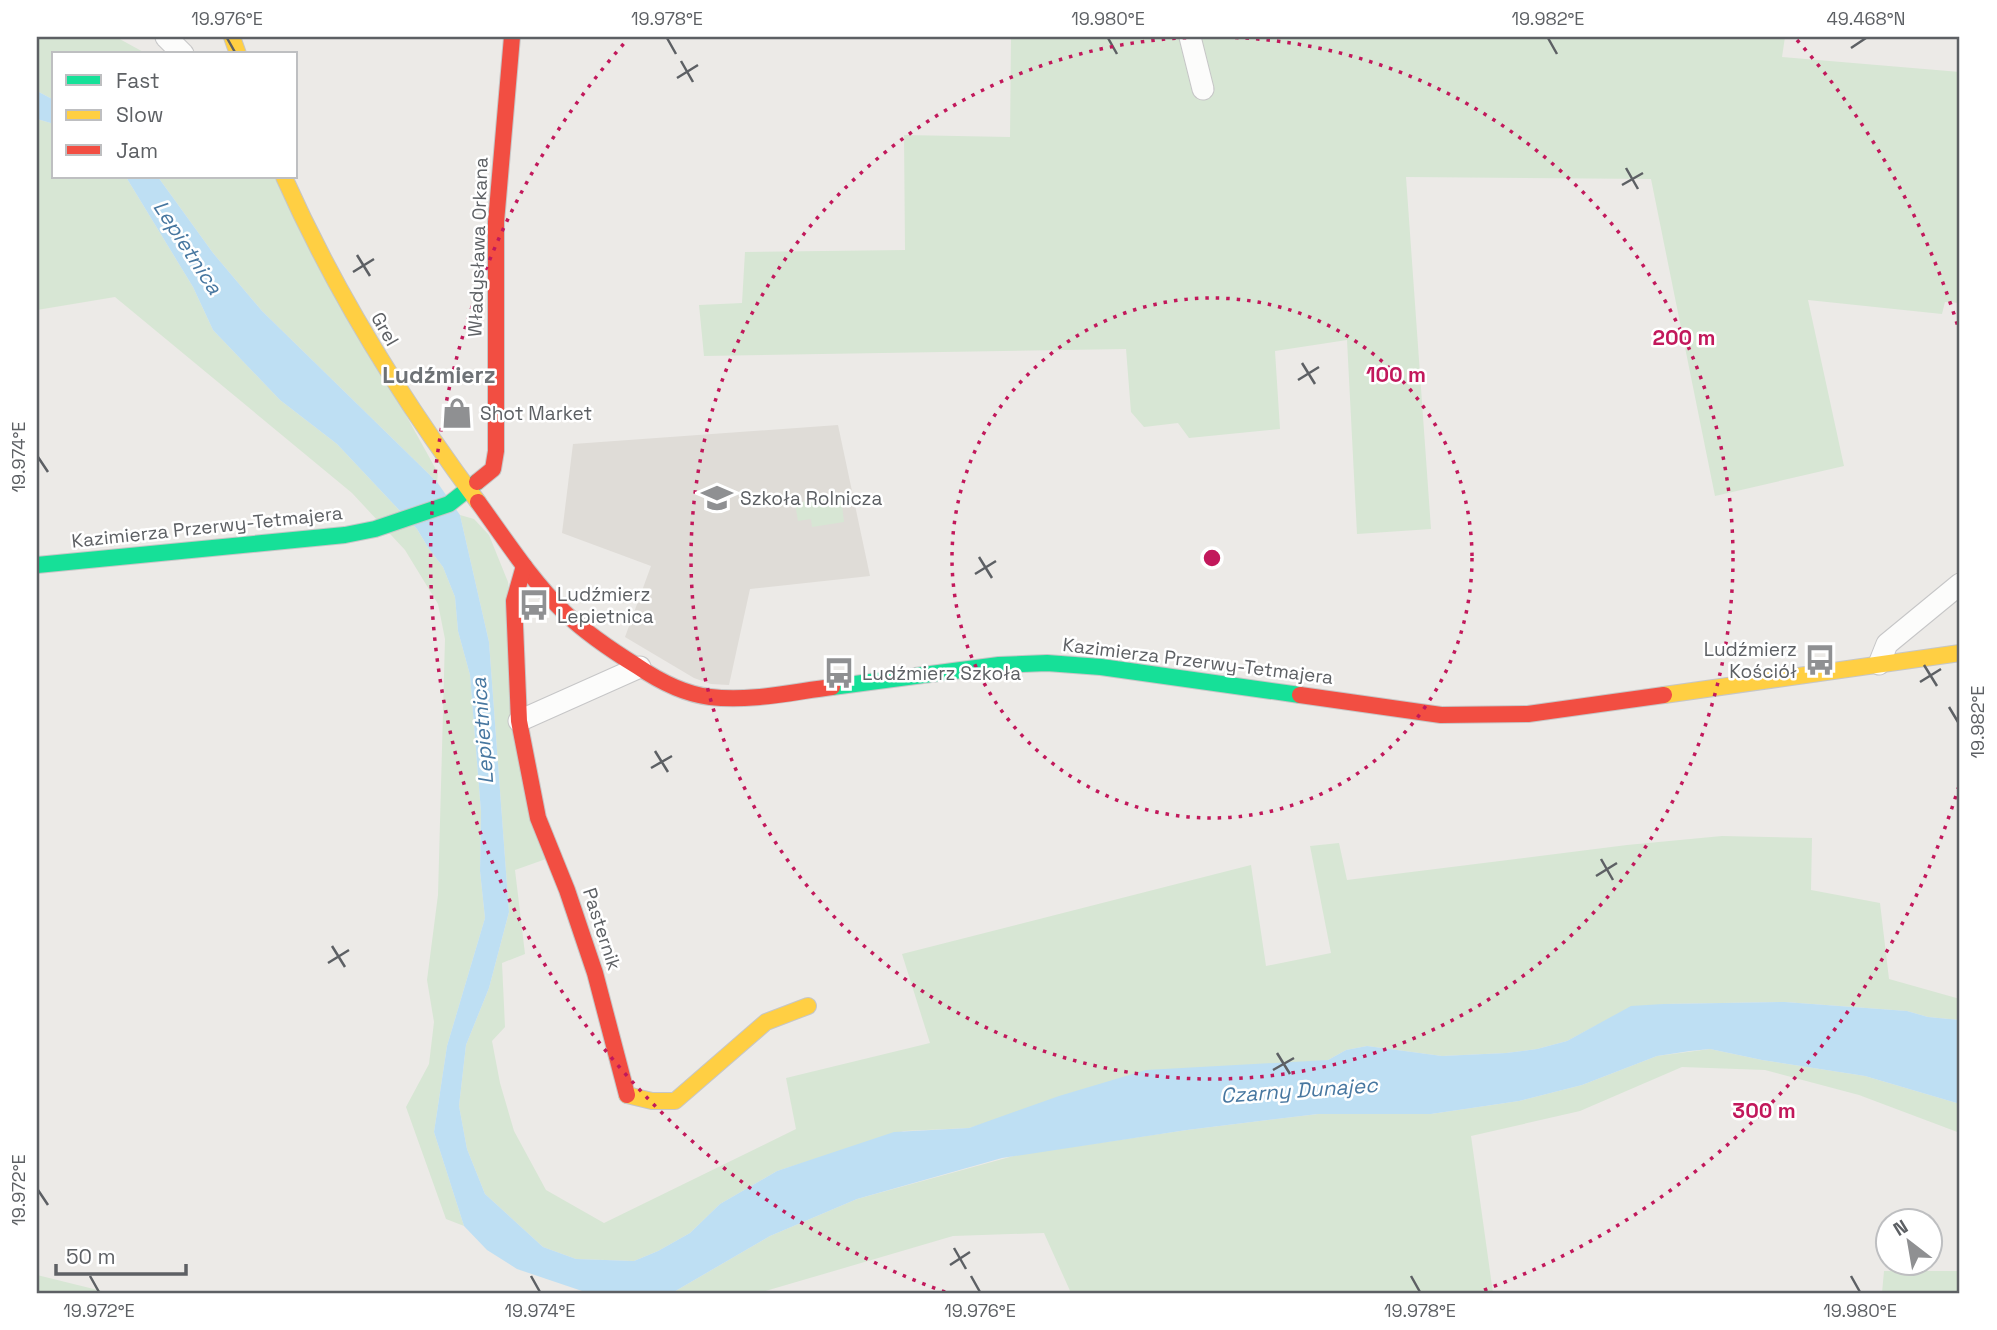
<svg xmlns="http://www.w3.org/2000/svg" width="1997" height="1330" font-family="'Space Grotesk',sans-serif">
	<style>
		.education { fill: #dfdcd7 }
		.green { fill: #d7e6d4 }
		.water { fill: #bedff3 }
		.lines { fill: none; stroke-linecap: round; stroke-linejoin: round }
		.street-casing { stroke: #c6c6c7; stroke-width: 23 }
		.fast-casing { stroke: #c6c6c6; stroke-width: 18 }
		.slow-casing { stroke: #c6c6c6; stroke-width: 18 }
		.jam-casing { stroke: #c6c6c6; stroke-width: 18 }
		.street { stroke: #fcfcfb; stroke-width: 21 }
		.fast { stroke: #16e098; stroke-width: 16 }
		.slow { stroke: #ffcf43; stroke-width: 16 }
		.jam { stroke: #f24e42; stroke-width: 16 }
		.ticks { fill: none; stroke: #5d6064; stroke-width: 2.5 }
		.ring { fill: none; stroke: #c2185b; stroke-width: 3.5; stroke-dasharray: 3.5 7 }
		.labels { text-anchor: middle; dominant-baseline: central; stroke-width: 5; stroke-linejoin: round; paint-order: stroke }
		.street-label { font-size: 19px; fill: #5d6064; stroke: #fff }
		.poi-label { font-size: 19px; fill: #5d6064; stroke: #fff; text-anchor: start }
		.water-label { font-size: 21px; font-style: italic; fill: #4777a0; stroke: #fff }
		.quarter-label { font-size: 23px; font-weight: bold; fill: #6e7276; stroke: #fff }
		.centre { fill: #c2185b; stroke: #fff; stroke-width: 3.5 }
		.ring-label { font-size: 21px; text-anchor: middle; font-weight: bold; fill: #c2185b; stroke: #fff; stroke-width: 5; stroke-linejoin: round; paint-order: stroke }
		.neatline { fill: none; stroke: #5d6064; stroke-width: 2.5 }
		.ticks-label { font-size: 18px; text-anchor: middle; fill: #5d6064 }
	</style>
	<rect width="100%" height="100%" fill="#eceae7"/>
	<path class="education" d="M838,425l32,151 -120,13 -21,96 -18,-1 -17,-6 -69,-41 26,-71 -89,-33 11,-89z"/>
	<g class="green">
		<path d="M37,37h79l31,17h-93v46l-17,-9z"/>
		<path d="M1011,37h774l-3,20 178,15v104l-2,20 2,1v52l-3,12 3,1v41l-15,-1 -3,12 -134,-14 36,166 -129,30 -64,-317 -245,-2 25,352 -74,5 -10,-194 -72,11 5,78 -91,9 -11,-15 -34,4 -13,-15 -5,-63 -422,7 -5,-51 43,-2 3,-51 160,-2 -1,-115 106,2z"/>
		<path d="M37,119l17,5v53h72l67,110 20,43 67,70 57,44 80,85 12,20 14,18 12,30 3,34 12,44 11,137 -1,59 5,47 -38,128 -13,86 30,94 -18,-7 -40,-112 23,-43 5,-42 -7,-42 11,-85 7,-256 -7,-35 -33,-54 -53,-57 -237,-196 -78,13z"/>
		<path d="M158,177h116l164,296 -1,9 -175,-171 -49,-58z"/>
		<path d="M841,496l3,26 -32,5 -1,-8 -13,2 -3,-18z"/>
		<path d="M460,515l14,4 15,16 19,47 38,277 -31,11 10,84 -23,9 3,64 -13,14 8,42 14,48 32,59 58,33 192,-94 -10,-51 144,-35 -28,-89 349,-89 15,101 65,-13 -21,-107 29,-3 8,37 280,-35 95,-9 90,2 -1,52 69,13 9,76 71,20v21l-32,-3 -21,-6 -122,-9 -122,2 -68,22 -28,15 -30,8 -31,4 -64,3 -75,-10 -21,4 -18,10 -314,54 -45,14 -65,3 -127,40 -57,33 -30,29 -32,18 -24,10 -58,-2 -33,-12 -58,-53 -18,-45 -8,-43 7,-61 23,-57 20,-76 -20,-270z"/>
		<path d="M1710,1049l52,11 103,16 95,28v29l-101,-38 -94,-25 -83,-3 -102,44 -109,25 22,157h-422l-27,-60 -91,3 -194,57h-87l98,-57 87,-37 160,-44 170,-25 131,-16h113l88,-13 63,-16 75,-29z"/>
		<path d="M1884,1271h76v22h-78z"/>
		<path d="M37,1275l73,18h-73z"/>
	</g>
	<g class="water">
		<path d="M37,91l17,9v24l-17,-5z"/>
		<path d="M126,177h32l55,76 49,58 175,171 23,33 29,127 20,270 -20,76 -23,57 -7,61 8,43 18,45 58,53 33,12 58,2 24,-10 32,-18 30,-29 57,-33 117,-39 75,-4 90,-32 87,-26 182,-10 18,-10 21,-4 75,10 64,-3 31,-4 30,-8 64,-35 32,-2 122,-2 122,9 21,6 32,3v84l-95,-28 -103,-16 -52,-11 -20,2 -33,5 -75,29 -63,16 -88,13h-113l-131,16 -185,28 -145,41 -87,37 -98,57h-84l-71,-24 -30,-19 -23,-24 -30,-94 13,-86 38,-128 -5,-47 1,-59 -11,-137 -12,-44 -3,-34 -12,-30 -14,-18 -12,-20 -80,-85 -57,-44 -67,-70 -20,-43z"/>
	</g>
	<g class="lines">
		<defs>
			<g id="street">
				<path d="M166,37l17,17"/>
				<path d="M1190,37l13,52"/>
				<path d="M1879,664l8,-20 73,-60"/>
				<path d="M519,721l121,-54"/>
			</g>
			<g id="fast">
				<path d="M37,565l308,-30 30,-6 74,-25 28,-22"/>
				<path d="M832,687l167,-22 48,-2 54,4 199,28"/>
			</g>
			<g id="slow">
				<path d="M232,37l6,17"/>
				<path d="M284,177c52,117 118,223 194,325"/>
				<path d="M1664,695l296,-42"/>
				<path d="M627,1095l25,6h23l91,-79 42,-16"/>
			</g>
			<g id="jam">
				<path d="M477,482l16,-13 3,-18v-229l16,-185"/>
				<path d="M478,502c27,37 53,78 86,110 22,21 47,38 73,54 22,15 46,28 73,31 40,5 82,-5 122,-10"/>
				<path d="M524,566l-10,35 5,120 19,97 29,72 28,83 32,122"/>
				<path d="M1300,695l141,20 87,-1 136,-19"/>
			</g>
		</defs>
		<use href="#street" class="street-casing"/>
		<use href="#fast" class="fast-casing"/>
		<use href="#slow" class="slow-casing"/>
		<use href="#jam" class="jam-casing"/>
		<use href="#street" class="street"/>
		<use href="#fast" class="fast"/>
		<use href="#slow" class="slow"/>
		<use href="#jam" class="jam"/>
	</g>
	<path class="ticks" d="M227,38l9,16M667,38l9,16M1108,38l9,16M1548,38l9,16M1851,48l15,-10M681,61l12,21M677,78l21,-13M1626,168l12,21M1622,185l21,-12M357,255l13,21M353,272l21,-13M1302,363l13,21M1298,380l21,-13M38,457l10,15M979,557l13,21M975,574l21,-13M1924,665l13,21M1920,682l21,-13M1949,707l9,15M655,751l13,21M651,768l21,-12M1601,859l12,21M1596,876l21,-13M332,946l13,21M328,963l21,-13M1277,1053l13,21M1273,1070l21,-12M38,1190l10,15M954,1248l12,21M950,1265l20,-13M90,1276l9,16M531,1276l9,16M971,1276l9,16M1411,1276l9,16M1851,1276l9,16"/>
	<g class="ring">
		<circle cx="1212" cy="558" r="260"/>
		<circle cx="1212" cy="558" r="521"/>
		<path d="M1959 786A781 781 0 0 1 1479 1292M945 1292A781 781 0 0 1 627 40M1797 40A781 781 0 0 1 1959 330"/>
	</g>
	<defs>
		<symbol id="shop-bare" viewBox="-9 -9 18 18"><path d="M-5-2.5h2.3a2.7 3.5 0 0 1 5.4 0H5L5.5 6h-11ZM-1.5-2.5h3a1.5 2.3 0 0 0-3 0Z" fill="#8f9092" stroke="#fff" stroke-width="2.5" paint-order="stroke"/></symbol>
		<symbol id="school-bare" viewBox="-9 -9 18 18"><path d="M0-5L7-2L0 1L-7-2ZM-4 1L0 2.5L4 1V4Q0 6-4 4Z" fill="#8f9092" stroke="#fff" stroke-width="2.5" paint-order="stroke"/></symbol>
		<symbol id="bus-bare" viewBox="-9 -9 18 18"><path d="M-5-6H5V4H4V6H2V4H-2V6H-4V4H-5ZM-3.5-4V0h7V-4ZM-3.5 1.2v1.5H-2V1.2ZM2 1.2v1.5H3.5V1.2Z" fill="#8f9092" stroke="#fff" stroke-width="2.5" paint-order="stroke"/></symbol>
	</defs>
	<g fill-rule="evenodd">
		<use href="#shop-bare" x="435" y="391" width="44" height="44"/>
		<use href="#school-bare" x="695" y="476" width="44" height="44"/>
		<use href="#bus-bare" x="512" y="583" width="44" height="44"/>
		<use href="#bus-bare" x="1798" y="638" width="44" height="44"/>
		<use href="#bus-bare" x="817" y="651" width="44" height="44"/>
	</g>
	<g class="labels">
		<g class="street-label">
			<text transform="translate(478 247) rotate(-88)">Władysława Orkana</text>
			<text transform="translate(385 329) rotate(60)">Grel</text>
			<text transform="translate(207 527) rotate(-6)">Kazimierza Przerwy-Tetmajera</text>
			<text transform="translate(1198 661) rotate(7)">Kazimierza Przerwy-Tetmajera</text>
			<text transform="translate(602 929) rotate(72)">Pasternik</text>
		</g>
		<g class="poi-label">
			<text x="480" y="413">Shot Market</text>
			<text x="740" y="498">Szkoła Rolnicza</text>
			<text x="557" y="594">Ludźmierz<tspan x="557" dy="22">Lepietnica</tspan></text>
			<text x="1797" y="649" text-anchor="end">Ludźmierz<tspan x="1797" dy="22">Kościół</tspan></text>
			<text x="862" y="673">Ludźmierz Szkoła</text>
		</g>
		<g class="water-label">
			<text transform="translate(188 247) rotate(57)">Lepietnica</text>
			<text transform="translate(482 731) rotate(-94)">Lepietnica</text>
			<text transform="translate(1299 1090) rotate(-4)">Czarny Dunajec</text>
		</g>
		<g class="quarter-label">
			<text x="439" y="375">Ludźmierz</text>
		</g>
	</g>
	<circle cx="1212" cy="558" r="10" class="centre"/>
	<g class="ring-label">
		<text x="1684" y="345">200 m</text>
		<text x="1396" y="382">100 m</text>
		<text x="1764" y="1118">300 m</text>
	</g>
	<rect width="1997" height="1330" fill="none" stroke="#ffffff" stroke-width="77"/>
	<rect x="52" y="52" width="245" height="126" fill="#ffffff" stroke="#bebfc1" stroke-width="2"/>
	<rect x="66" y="75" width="35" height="10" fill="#16e098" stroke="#bebfc1" stroke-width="2"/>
	<text x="116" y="88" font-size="21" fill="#5d6064">Fast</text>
	<rect x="66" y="110" width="35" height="10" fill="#ffcf43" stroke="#bebfc1" stroke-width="2"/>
	<text x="116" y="122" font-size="21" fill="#5d6064">Slow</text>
	<rect x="66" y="145" width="35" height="10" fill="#f24e42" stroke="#bebfc1" stroke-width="2"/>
	<text x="116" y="158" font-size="21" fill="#5d6064">Jam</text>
	<g transform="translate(1909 1242) rotate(329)"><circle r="33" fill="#ffffff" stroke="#bebfc1" stroke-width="2"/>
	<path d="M0-5L12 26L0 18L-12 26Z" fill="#8f9092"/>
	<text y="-10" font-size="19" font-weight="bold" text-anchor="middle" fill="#5d6064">N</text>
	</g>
	<path d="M56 1264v10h130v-10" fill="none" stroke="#5d6064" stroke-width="3.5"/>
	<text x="66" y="1264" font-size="21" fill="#5d6064" stroke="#ffffff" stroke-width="5" paint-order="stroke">50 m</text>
	<rect x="38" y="38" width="1920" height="1254" class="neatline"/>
	<g class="ticks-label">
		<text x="227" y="25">19.976°E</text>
		<text x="667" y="25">19.978°E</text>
		<text x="1108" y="25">19.980°E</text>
		<text x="1548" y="25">19.982°E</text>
		<text x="1866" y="25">49.468°N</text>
		<text transform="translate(19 457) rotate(-90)" y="6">19.974°E</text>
		<text transform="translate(1978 722) rotate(-90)" y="6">19.982°E</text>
		<text transform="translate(19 1190) rotate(-90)" y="6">19.972°E</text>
		<text x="99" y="1317">19.972°E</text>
		<text x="540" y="1317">19.974°E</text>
		<text x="980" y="1317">19.976°E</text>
		<text x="1420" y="1317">19.978°E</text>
		<text x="1860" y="1317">19.980°E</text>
	</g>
</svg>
